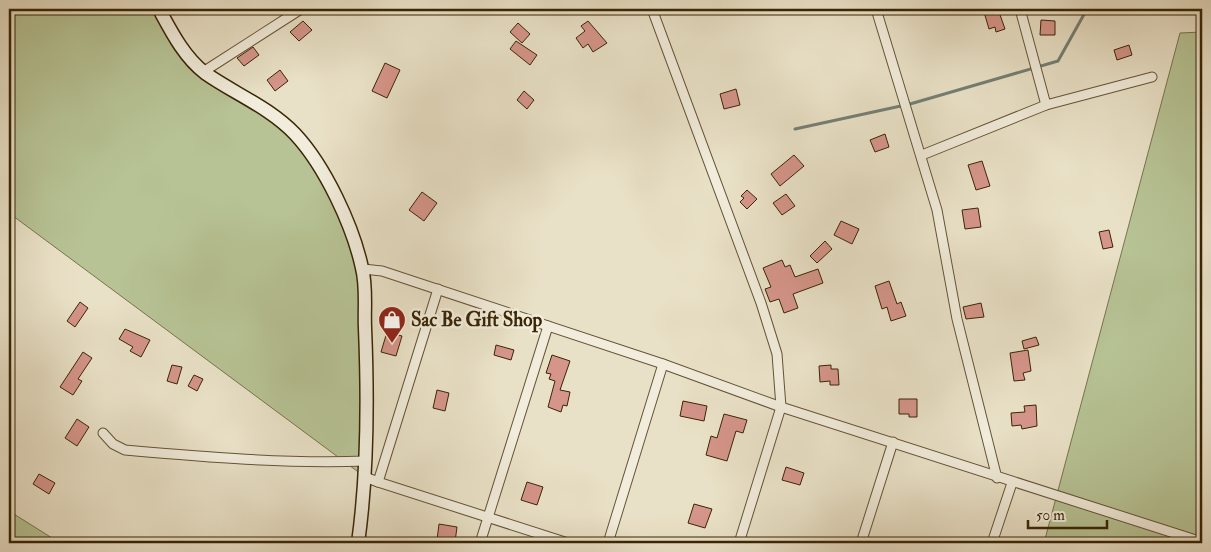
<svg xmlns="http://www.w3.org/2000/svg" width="1211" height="552" font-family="'IM FELL Double Pica',serif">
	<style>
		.green { fill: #b7c395; stroke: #78744d }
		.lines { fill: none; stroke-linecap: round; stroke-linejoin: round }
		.stream { stroke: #747f75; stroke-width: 3 }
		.building { fill: #d5958a; stroke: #392505 }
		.street-casing { stroke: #655436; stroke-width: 11 }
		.secondary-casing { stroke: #392505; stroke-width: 15 }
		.street { stroke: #f1ecdb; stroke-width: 9 }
		.secondary { stroke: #f1ecdb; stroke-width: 12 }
		.labels { text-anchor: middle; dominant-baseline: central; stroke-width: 5; stroke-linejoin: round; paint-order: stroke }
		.poi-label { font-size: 19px; font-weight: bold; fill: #392505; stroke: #f1ecdb; text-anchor: start }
	</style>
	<rect width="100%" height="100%" fill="#e9e1c7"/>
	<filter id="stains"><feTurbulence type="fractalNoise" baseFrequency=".004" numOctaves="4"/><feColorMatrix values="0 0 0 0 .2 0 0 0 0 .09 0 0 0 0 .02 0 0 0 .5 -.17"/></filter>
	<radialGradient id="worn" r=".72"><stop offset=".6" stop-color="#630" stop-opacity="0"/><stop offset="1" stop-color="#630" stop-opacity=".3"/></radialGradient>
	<g class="green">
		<path d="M9,9h150l44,63 69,41 45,48 46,108 2,208 -356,-264z"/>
		<path d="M1202,32v511h-158l136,-510z"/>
		<path d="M9,511l51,32h-51z"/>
	</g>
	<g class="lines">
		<path class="stream" d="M795,129l115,-25 148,-43 29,-52"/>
	</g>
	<g class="building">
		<path d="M998,9l7,20 -9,3 -1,-5 -6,2 -5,-17z"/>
		<path d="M1041,20l14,1v14h-15z"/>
		<path d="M303,21l9,9 -13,11 -9,-9z"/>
		<path d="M588,21l19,22 -14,9 -5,-8 -5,4 -7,-10 9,-7 -4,-5z"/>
		<path d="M518,23l12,11 -8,9 -12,-11z"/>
		<path d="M516,41l21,14 -7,10 -20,-16z"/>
		<path d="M1129,45l3,10 -15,5 -3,-10z"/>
		<path d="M253,47l6,8 -15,11 -7,-8z"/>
		<path d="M385,63l15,7 -13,28 -15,-7z"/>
		<path d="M280,70l8,11 -13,10 -8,-11z"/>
		<path d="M736,89l4,16 -16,4 -4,-15z"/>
		<path d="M524,91l10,9 -7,9 -10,-9z"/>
		<path d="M885,134l4,13 -14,5 -5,-12z"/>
		<path d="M794,155l10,11 -24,20 -9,-12z"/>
		<path d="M982,161l8,25 -14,4 -8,-25z"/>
		<path d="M747,190l10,9 -10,10 -7,-7 4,-4 -3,-2z"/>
		<path d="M422,192l15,11 -13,18 -15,-11z"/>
		<path d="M786,194l9,12 -13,9 -9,-12z"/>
		<path d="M978,208l3,19 -16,2 -3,-19z"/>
		<path d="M841,221l18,8 -7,15 -18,-9z"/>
		<path d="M1109,230l4,17 -10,2 -4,-17z"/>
		<path d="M825,241l7,8 -15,14 -7,-7z"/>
		<path d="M782,260l3,7 5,-2 5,12 23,-8 5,14 -30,11 5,14 -14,5 -5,-14 -9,3 -5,-13 6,-2 -8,-19z"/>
		<path d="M889,281l8,23 4,-2 5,14 -15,5 -4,-14 -5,2 -7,-23z"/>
		<path d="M80,302l8,6 -13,19 -8,-6z"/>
		<path d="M981,303l3,14 -18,2 -3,-12z"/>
		<path d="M125,329l25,11 -9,17 -11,-6 3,-4 -14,-8z"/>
		<path d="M387,332l15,4 -6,20 -15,-4z"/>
		<path d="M1036,337l3,8 -15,4 -2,-8z"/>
		<path d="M496,345l18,5 -3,10 -17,-5z"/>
		<path d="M1028,350l3,21 -8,2 2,7 -11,1 -4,-28z"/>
		<path d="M83,352l9,6 -14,21 4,2 -9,14 -13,-8z"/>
		<path d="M552,355l18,6 -10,29 10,2 -3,14 -4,-1 -2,7 -13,-5 7,-26 -6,-2 2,-5 -5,-1z"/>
		<path d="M172,365l10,2 -5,17 -10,-3z"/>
		<path d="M831,365v4h7l1,16h-9v-4l-10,1 -1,-16z"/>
		<path d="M194,375l9,4 -6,12 -9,-5z"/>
		<path d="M437,390l12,3 -4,18 -12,-3z"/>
		<path d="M899,399h18v18h-8v-3h-10z"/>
		<path d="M683,401l24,5 -3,15 -24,-5z"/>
		<path d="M1036,405l1,21 -15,3 -1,-4 -9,1 -1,-13 14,-1 -1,-6z"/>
		<path d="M724,414l23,6 -4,13 -7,-2 -9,30 -21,-6 5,-19 6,2z"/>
		<path d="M77,419l12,8 -12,19 -12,-8z"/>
		<path d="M786,467l18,6 -4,12 -18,-5z"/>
		<path d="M39,474l16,9 -6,11 -16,-10z"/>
		<path d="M527,482l16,5 -6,18 -16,-5z"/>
		<path d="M694,504l18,5 -7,19 -17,-5z"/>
		<path d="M439,524l18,3 -2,15 -18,-2z"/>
	</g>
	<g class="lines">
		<defs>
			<g id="street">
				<path d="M652,9l109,294 16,51 4,53 -42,136"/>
				<path d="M876,9l61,201 20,109 40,159"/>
				<path d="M1020,9l26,96"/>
				<path d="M203,72l98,-63"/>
				<path d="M922,155l124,-50 106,-28"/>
				<path d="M363,269l19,2 281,93 118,43 421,135"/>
				<path d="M103,433l10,11 12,6c80,7 161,14 241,11"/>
				<path d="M365,477l13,5 60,-193"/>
				<path d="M378,482l190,61"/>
				<path d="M480,543l68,-217"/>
				<path d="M608,543l55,-179"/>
				<path d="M861,543l32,-101"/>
				<path d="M992,543l20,-60"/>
			</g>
			<path id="secondary" d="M159,9c12,22 25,48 46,64 30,21 64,34 90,61 30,32 58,92 67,134 5,19 2,41 3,60 3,72 3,144 -7,215"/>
		</defs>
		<use href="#street" class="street-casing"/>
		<use href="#secondary" class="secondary-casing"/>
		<use href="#street" class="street"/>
		<use href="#secondary" class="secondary"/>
	</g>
	<defs>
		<symbol id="shop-pin" viewBox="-11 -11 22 30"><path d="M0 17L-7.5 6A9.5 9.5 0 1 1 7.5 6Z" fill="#8f2418" stroke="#f1ecdb"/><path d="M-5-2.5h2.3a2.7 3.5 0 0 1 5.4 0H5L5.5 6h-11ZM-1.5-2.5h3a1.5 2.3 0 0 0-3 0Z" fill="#fff"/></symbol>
	</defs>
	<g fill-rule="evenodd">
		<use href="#shop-pin" x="376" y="304" width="32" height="43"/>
	</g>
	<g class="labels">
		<g class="poi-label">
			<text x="411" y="320">Sac Be Gift Shop</text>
		</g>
	</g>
	<rect width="1211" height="552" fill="none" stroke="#e9e1c7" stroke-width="30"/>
	<rect x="10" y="10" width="1191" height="532" fill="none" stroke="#392505" stroke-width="2.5"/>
	<rect x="15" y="15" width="1181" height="522" fill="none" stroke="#392505"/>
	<path d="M1028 520v8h79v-8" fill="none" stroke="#392505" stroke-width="2.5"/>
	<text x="1036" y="520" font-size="15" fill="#392505" stroke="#f1ecdb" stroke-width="4" paint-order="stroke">50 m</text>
	<rect width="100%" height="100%" filter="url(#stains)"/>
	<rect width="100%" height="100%" fill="url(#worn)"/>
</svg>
